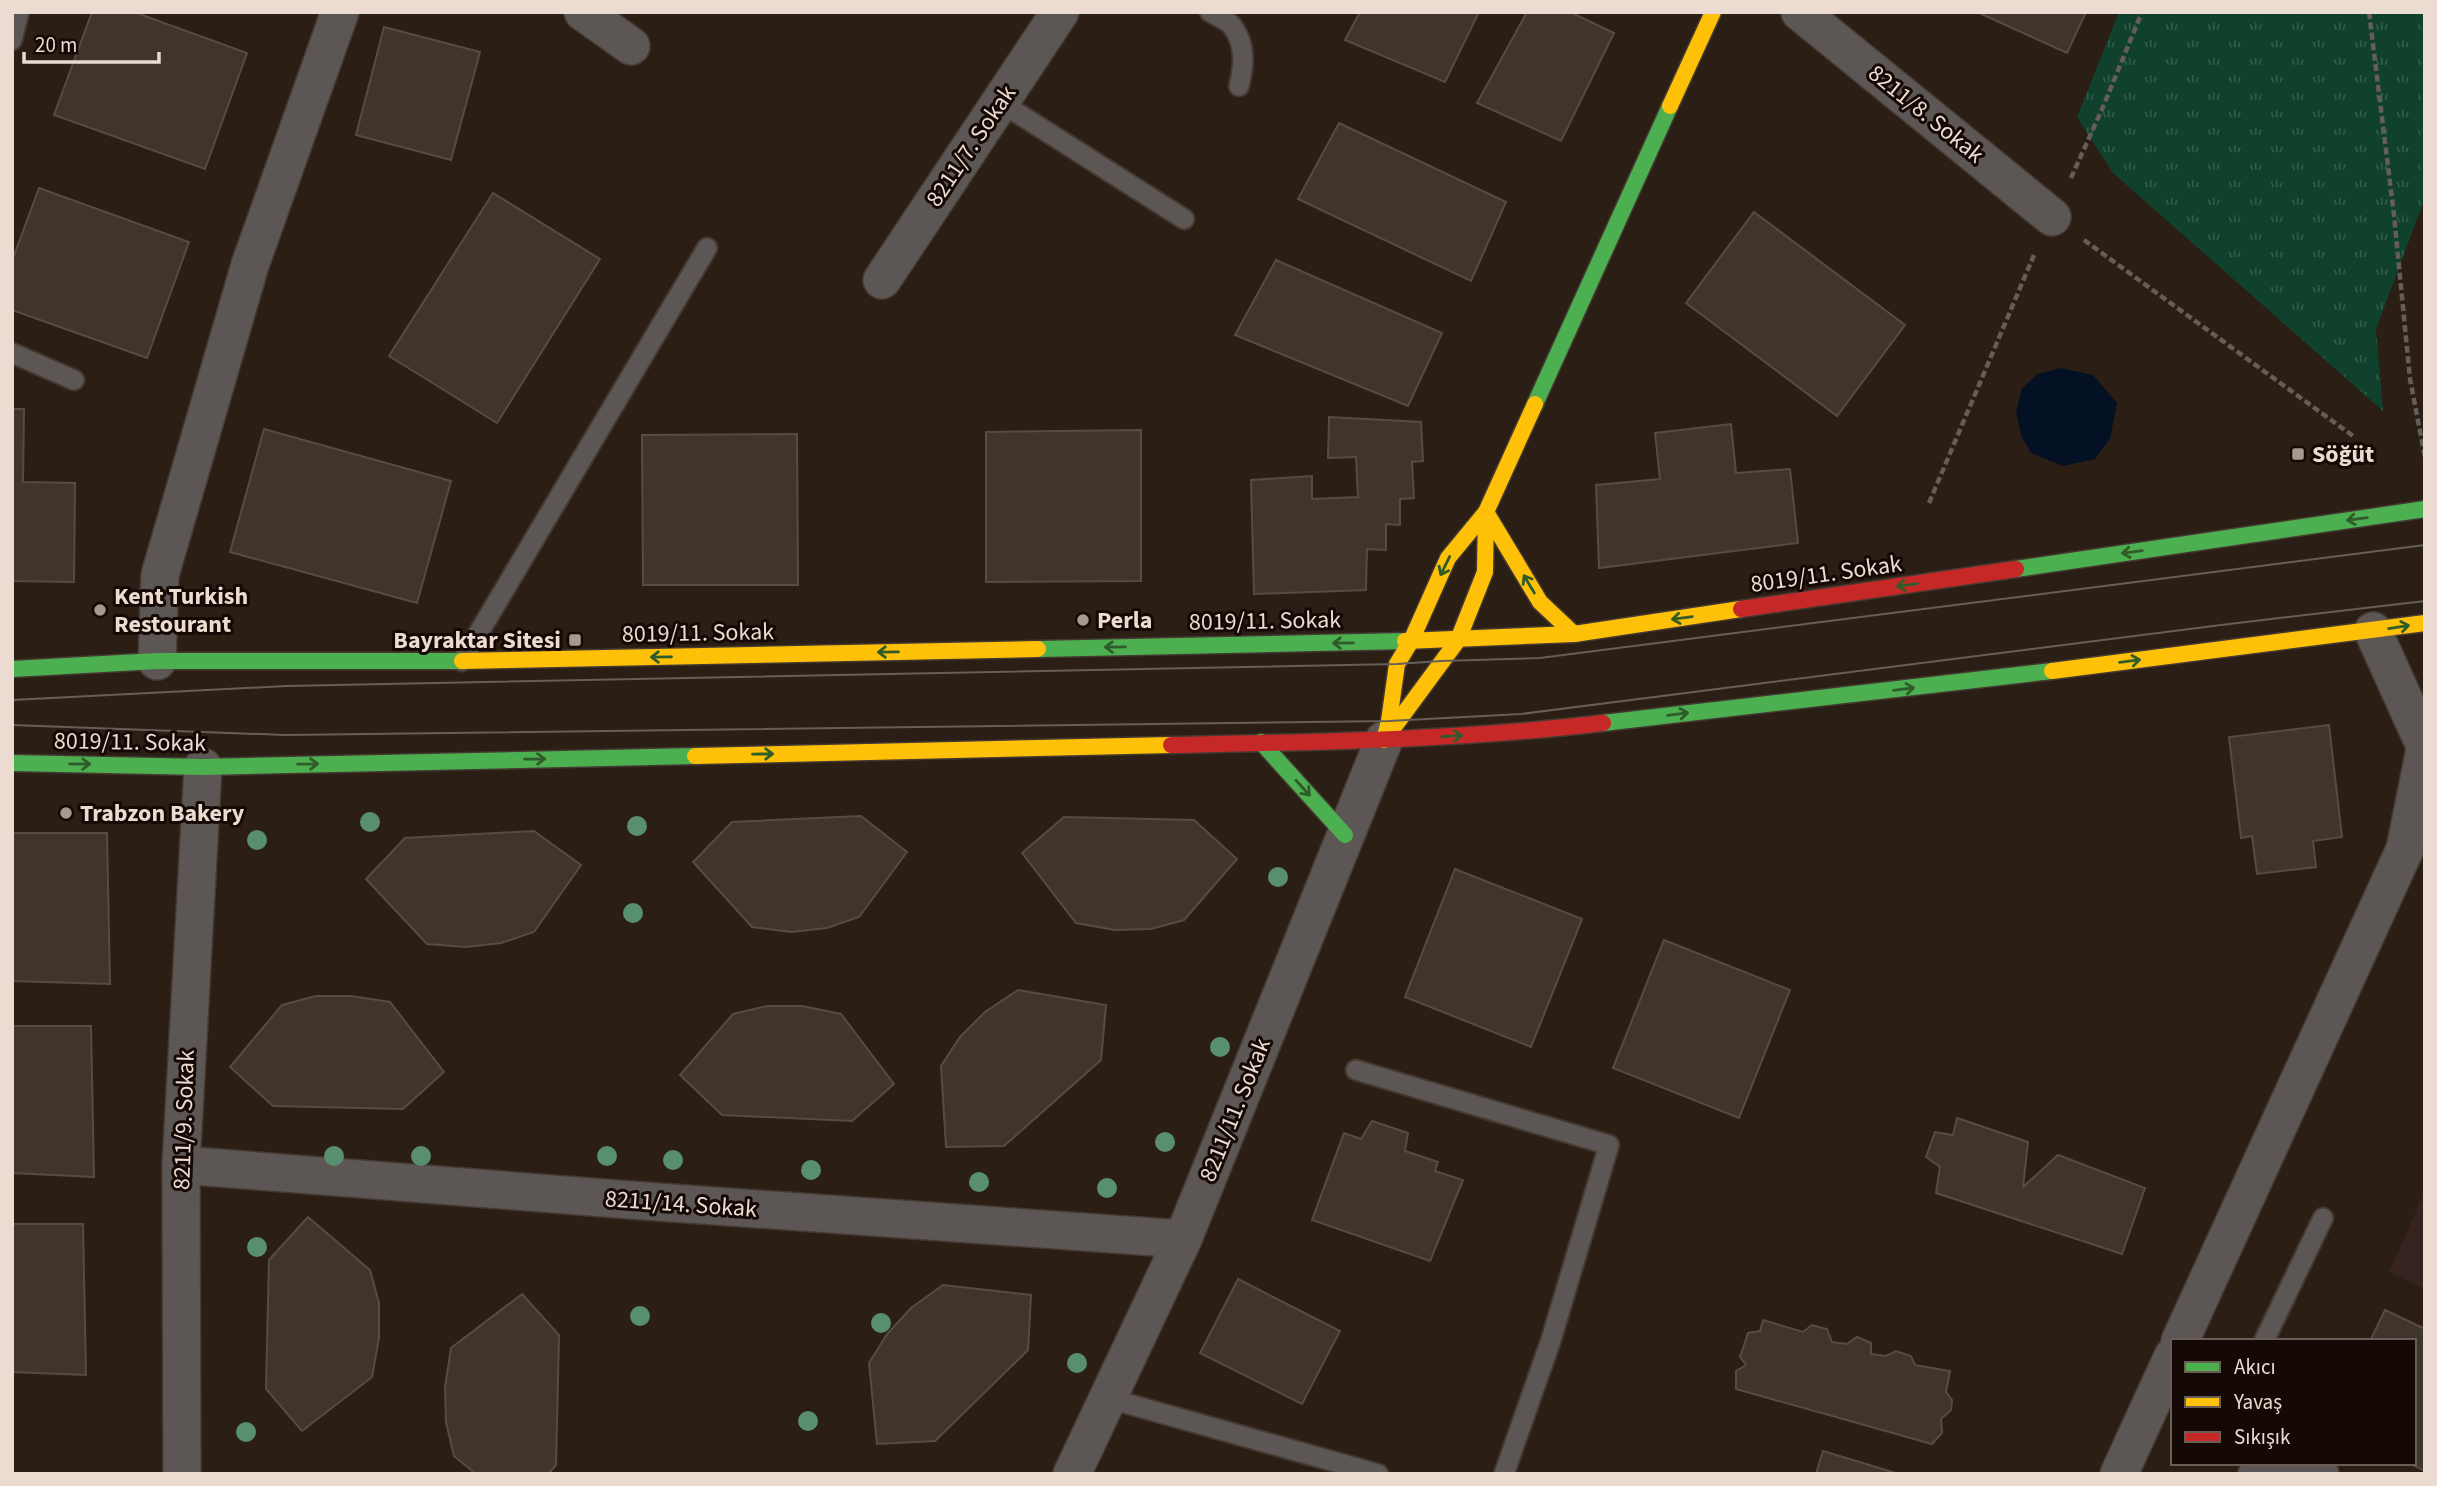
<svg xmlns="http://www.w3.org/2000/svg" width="2437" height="1486" font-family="'Source Sans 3',sans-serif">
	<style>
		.medical { fill: #362320 }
		.park { fill: url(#park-tufts) }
		.water { fill: #041125 }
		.building { fill: #3f352d; stroke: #574b44; stroke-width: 2 }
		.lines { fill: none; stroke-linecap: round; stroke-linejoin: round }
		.lane-casing { stroke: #443931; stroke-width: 23 }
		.street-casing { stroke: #443931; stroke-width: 40 }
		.fast-casing { stroke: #443931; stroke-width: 19 }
		.slow-casing { stroke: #443931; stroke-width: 19 }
		.jam-casing { stroke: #443931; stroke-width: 19 }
		.path { stroke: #645d5a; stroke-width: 4.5; stroke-dasharray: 7 3.5; stroke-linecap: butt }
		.lane { stroke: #5c5654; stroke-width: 19 }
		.street { stroke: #5c5654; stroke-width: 37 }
		.fast { stroke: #4caf50; stroke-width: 16 }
		.slow { stroke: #ffc107; stroke-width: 16 }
		.jam { stroke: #c62828; stroke-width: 16 }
		.tram { stroke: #665e58; stroke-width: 2 }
		.tree { fill: #578f70 }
		.oneway { stroke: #305c2a }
		.poi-dot { fill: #a8998f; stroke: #140904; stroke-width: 2.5 }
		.labels { text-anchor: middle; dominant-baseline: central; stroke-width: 6; stroke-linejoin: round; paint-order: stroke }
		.street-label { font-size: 24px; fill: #ecdbd1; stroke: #140904 }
		.poi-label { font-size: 24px; font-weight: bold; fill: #ecdbd1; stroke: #140904; text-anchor: start }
	</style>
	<defs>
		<pattern id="park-tufts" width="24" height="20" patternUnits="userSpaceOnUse" patternTransform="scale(1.75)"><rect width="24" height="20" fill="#0f412d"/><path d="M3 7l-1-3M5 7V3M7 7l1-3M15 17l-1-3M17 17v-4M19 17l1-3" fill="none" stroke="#325c4a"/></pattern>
	</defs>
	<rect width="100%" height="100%" fill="#2b1e15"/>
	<path class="medical" d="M2425,1191v98l-36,-17z"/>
	<path class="park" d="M2119,12h306v186l-49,131 7,82 -270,-238 -36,-56z"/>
	<path class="water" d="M2061,368l32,7 24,28 -7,36 -15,20 -32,7 -32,-13 -10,-18 -5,-23 6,-24 16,-14z"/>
	<g class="building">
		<path d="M92,12h42l113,41 -42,116 -151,-54z"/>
		<path d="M1360,12h119l-34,70 -100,-42z"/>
		<path d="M1527,12h43l44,21 -53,108 -84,-38z"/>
		<path d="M1977,12h109l-19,41z"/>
		<path d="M384,27l96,25 -29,108 -95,-25z"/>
		<path d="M1339,123l167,79 -35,79 -173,-82z"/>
		<path d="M39,188l150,54 -42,116 -135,-48v-49z"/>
		<path d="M493,193l107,66 -103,164 -108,-67z"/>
		<path d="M1754,212l151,113 -68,91 -151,-113z"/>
		<path d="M1276,260l166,73 -34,73 -173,-71z"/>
		<path d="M12,409h12l-1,73 52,1 -1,99 -62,-1z"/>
		<path d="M1329,417l92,5 2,39 -11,1 2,36 -14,1v26l-14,-1v26l-19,-1 -1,41 -112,4 -3,-114 61,-4v23l46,-2 -2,-40 -28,1z"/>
		<path d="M1731,424l5,49 54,-4 8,74 -199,25 -3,-83 64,-6 -5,-46z"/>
		<path d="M264,429l187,52 -34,122 -187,-51z"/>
		<path d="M1141,430v151l-155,1v-150z"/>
		<path d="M797,434l1,151h-155l-1,-150z"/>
		<path d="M2329,725l13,112 -29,4 3,26 -59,7 -5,-38 -11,2 -12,-101z"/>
		<path d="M861,816l46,36 -48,65 -32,11 -36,4 -39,-5 -59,-65 39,-40z"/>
		<path d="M1064,817l130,3 43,39 -53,61 -33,9 -36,1 -39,-7 -54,-70z"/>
		<path d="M534,831l47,34 -47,67 -33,11 -35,4 -39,-3 -61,-65 39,-41z"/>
		<path d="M12,833h95l3,151 -98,-3z"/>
		<path d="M1455,869l127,50 -51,128 -126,-50z"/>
		<path d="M1664,940l126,50 -51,128 -126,-50z"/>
		<path d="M1018,990l88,15 -5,55 -97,86 -58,1 -5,-81 19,-29 25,-25z"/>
		<path d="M316,996h35l39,6 54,70 -41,37 -130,-3 -43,-39 52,-62z"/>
		<path d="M767,1006h35l39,8 53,70 -42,37 -130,-6 -42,-40 53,-61z"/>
		<path d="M12,1026h79l3,151 -82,-4z"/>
		<path d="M1957,1118l71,24 -5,45 35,-32 87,33 -23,66 -186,-61 4,-26 -14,-10 9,-25 18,3z"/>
		<path d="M1372,1121l36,12 -3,18 33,11 -3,9 28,9 -33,81 -118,-41 32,-87 17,6z"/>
		<path d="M308,1217l62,53 9,33v35l-7,39 -70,54 -36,-42 3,-129z"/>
		<path d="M12,1224h71l3,151 -74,-3z"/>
		<path d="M1238,1279l102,52 -38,73 -102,-51z"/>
		<path d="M943,1285l88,10 -3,55 -93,91 -58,3 -8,-81 18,-29 24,-26z"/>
		<path d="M522,1294l37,41 -3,130 -8,9h-72l-22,-18 -8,-34 -1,-35 6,-39z"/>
		<path d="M2385,1310l40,19v142l-16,-8h5v-122h-44z"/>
		<path d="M1763,1320l40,12 9,-7 15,4 5,13 15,2 10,-7 14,6v11l15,2 10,-5 15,5 4,9 35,6 -4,21 6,8 -1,10 -10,9 1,14 -10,11 -196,-55v-18l10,-6 -6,-8 8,-24 12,-2z"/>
		<path d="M1823,1451l76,23h-83z"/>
	</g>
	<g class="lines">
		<defs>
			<g id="lane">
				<path d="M1210,12c7,4 19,9 23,15 13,19 11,39 6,59"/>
				<path d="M12,40l7,-28"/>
				<path d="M1000,102l184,117"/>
				<path d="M12,353l62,27"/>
				<path d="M462,661l245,-413"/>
				<path d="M1356,1070l253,75 -58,195 -47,134"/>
				<path d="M2264,1341l59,-123"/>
				<path d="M1107,1398l271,76"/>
			</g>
			<g id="street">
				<path d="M583,12l48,34"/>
				<path d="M1800,12l252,205"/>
				<path d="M882,280l178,-268"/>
				<path d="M2373,631l52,115"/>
				<path d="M157,661l3,-86 90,-310 90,-253"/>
				<path d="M181,1165l449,35 553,39"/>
				<path d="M2180,1341l225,-492 20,-100"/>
				<path d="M2299,1463l21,11"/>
				<path d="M182,1474l-1,-309 22,-398"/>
				<path d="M1072,1474l111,-235 201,-499"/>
				<path d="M2119,1474l54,-118"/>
				<path d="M2257,1474l5,-7 12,-4"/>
			</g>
			<g id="fast">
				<path d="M1535,404l135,-298"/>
				<path d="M2016,569l409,-60"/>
				<path d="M1038,649l367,-8"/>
				<path d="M12,669l145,-8h305"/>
				<path d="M1603,723l449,-52"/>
				<path d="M1261,742l84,93"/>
				<path d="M12,763l191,4 492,-11"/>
			</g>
			<g id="slow">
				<path d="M1670,106l43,-94"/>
				<path d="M1486,512l54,90 34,32"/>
				<path d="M1405,641l169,-7 167,-25"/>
				<path d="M462,661l576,-12"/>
				<path d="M2052,671l373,-48"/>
				<path d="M1391,731l67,-91 27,-68 1,-60"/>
				<path d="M1384,740l5,-19 8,-57 14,-23 37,-83 38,-46 49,-108"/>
				<path d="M695,756l476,-11"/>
			</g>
			<g id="jam">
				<path d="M1741,609l275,-40"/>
				<path d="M1171,745c145,-3 289,-5 432,-22"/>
			</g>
		</defs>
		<use href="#lane" class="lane-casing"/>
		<use href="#street" class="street-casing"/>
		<use href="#fast" class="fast-casing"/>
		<use href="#slow" class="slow-casing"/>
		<use href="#jam" class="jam-casing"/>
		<g class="path">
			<path d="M2369,12l25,203 16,164 15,78"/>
			<path d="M2071,178l32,-71 39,-95"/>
			<path d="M2084,240l269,196"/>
			<path d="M1929,503l105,-248"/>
		</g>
		<use href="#lane" class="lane"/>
		<use href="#street" class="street"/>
		<use href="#fast" class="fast"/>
		<use href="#slow" class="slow"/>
		<use href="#jam" class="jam"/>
		<g class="tram">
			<path d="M12,700l274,-14 1111,-22 44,-3 99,-3 885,-113"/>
			<path d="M12,725l273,10 1104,-14 132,-7 700,-89 204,-24"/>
		</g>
	</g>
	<g class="tree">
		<circle cx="370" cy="822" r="10"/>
		<circle cx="637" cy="826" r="10"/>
		<circle cx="257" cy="840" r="10"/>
		<circle cx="1278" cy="877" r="10"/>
		<circle cx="633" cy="913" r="10"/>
		<circle cx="1220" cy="1047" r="10"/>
		<circle cx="1165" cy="1142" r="10"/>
		<circle cx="334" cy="1156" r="10"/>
		<circle cx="421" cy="1156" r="10"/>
		<circle cx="607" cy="1156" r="10"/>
		<circle cx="673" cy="1160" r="10"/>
		<circle cx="811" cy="1170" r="10"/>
		<circle cx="979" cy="1182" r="10"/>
		<circle cx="1107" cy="1188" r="10"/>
		<circle cx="257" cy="1247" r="10"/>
		<circle cx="640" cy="1316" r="10"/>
		<circle cx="881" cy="1323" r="10"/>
		<circle cx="1077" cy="1363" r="10"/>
		<circle cx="808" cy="1421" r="10"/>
		<circle cx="246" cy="1432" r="10"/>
	</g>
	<defs><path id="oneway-shaft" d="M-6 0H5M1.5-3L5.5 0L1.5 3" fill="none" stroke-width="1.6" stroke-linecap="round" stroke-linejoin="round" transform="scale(1.75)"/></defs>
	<g class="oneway">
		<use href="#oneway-shaft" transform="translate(2357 519) rotate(172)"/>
		<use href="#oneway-shaft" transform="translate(2132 552) rotate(172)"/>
		<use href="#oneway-shaft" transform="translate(1445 566) rotate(116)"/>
		<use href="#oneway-shaft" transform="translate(1529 584) rotate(-121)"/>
		<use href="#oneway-shaft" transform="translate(1907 585) rotate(172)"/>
		<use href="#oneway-shaft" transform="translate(1682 618) rotate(172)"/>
		<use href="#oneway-shaft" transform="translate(2399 627) rotate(-9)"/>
		<use href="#oneway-shaft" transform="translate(1343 643) rotate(179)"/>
		<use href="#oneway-shaft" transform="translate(1115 647) rotate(179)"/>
		<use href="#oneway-shaft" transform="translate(888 652) rotate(179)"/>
		<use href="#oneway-shaft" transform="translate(661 657) rotate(179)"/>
		<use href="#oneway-shaft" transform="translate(2130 661) rotate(-7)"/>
		<use href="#oneway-shaft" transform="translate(1904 689) rotate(-7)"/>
		<use href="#oneway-shaft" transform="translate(1678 714) rotate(-7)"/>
		<use href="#oneway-shaft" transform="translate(1452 736) rotate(-3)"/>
		<use href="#oneway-shaft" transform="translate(763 754) rotate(-1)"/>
		<use href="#oneway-shaft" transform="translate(535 759) rotate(-1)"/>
		<use href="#oneway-shaft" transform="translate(80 764) rotate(1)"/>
		<use href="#oneway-shaft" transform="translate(308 764) rotate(-1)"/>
		<use href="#oneway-shaft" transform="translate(1303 788) rotate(48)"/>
	</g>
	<g class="poi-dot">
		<rect x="2291" y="447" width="14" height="14" rx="3.5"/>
		<circle cx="100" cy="610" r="7"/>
		<circle cx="1083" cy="620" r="7"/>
		<rect x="568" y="633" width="14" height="14" rx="3.5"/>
		<circle cx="66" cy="813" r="7"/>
	</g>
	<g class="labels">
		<g class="street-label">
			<text transform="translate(1926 114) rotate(39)">8211/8. Sokak</text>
			<text transform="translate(971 146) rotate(-56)">8211/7. Sokak</text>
			<text transform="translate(1826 574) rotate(-8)">8019/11. Sokak</text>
			<text transform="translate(1265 621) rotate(-1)">8019/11. Sokak</text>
			<text transform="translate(698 633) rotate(-1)">8019/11. Sokak</text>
			<text transform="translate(130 742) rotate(1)">8019/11. Sokak</text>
			<text transform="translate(1235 1110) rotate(-68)">8211/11. Sokak</text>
			<text transform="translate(184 1120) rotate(-88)">8211/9. Sokak</text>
			<text transform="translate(681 1204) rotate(4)">8211/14. Sokak</text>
		</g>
		<g class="poi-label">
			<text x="2312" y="454">Söğüt</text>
			<text x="114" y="596">Kent Turkish<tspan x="114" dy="28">Restourant</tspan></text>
			<text x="1097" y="620">Perla</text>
			<text x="561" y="640" text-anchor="end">Bayraktar Sitesi</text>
			<text x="80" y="813">Trabzon Bakery</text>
		</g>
	</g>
	<rect width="2437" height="1486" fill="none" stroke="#ecdbd1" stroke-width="28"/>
	<rect x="2171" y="1339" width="245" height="126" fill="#140904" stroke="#6a5d56" stroke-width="2"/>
	<rect x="2185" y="1362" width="35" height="10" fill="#4caf50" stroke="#6a5d56" stroke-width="2"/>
	<text x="2234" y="1374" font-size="21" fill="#ecdbd1">Akıcı</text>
	<rect x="2185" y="1397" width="35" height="10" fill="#ffc107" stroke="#6a5d56" stroke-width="2"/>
	<text x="2234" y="1409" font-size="21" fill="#ecdbd1">Yavaş</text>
	<rect x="2185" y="1432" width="35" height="10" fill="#c62828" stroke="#6a5d56" stroke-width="2"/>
	<text x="2234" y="1444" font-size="21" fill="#ecdbd1">Sıkışık</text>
	<path d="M24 52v10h135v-10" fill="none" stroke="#ecdbd1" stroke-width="3.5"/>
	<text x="35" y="52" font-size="21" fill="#ecdbd1" stroke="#140904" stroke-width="5" paint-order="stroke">20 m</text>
</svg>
